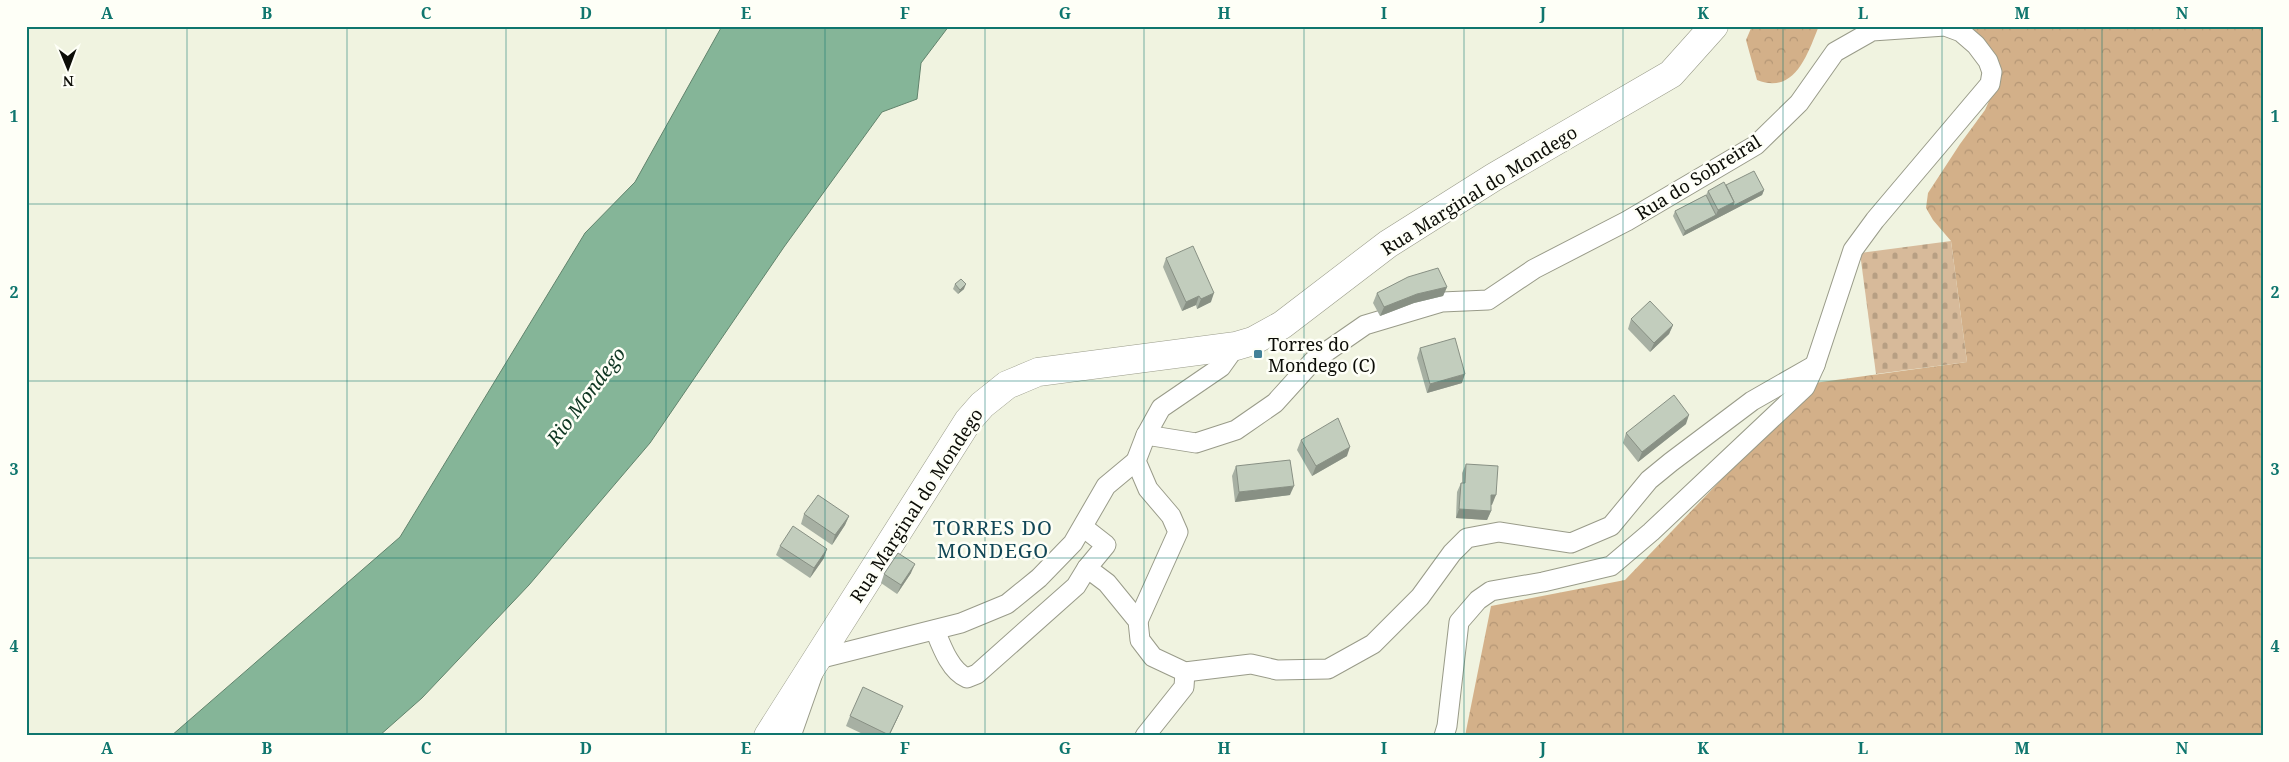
<svg xmlns="http://www.w3.org/2000/svg" width="2289" height="762" font-family="'Noto Serif',serif">
	<style>
		.forest { fill: url(#forest-crowns) }
		.cemetery { fill: url(#cemetery-stones) }
		.water { fill: #85b598; stroke: #61836c }
		.lines { fill: none; stroke-linecap: round; stroke-linejoin: round }
		.minor-casing { stroke: #999b89; stroke-width: 21 }
		.secondary-casing { stroke: #999b89; stroke-width: 29 }
		.minor { stroke: #fff; stroke-width: 19 }
		.secondary { stroke: #fff; stroke-width: 28 }
		.wall { fill: #a7b0a3 }
		.shaded-wall { fill: #889084 }
		.building { fill: #c2cdbd; stroke: #889084 }
		.grid { fill: none; stroke: #0f766e; stroke-width: 1; stroke-opacity: 0.55 }
		.poi-dot { fill: #438197; stroke: #fefff7; stroke-width: 2 }
		.labels { text-anchor: middle; dominant-baseline: central; stroke-width: 5; stroke-linejoin: round; paint-order: stroke }
		.street-label { font-size: 18px; fill: #0c0d07; stroke: #fefff7 }
		.poi-label { font-size: 18px; fill: #0c0d07; stroke: #fefff7; text-anchor: start }
		.water-label { font-size: 19px; font-style: italic; fill: #0d3521; stroke: #fefff7 }
		.quarter-label { font-size: 20px; letter-spacing: 1px; fill: #114656; stroke: #fefff7 }
		.neatline { fill: none; stroke: #0f766e; stroke-width: 2 }
		.grid-label { font-size: 16px; text-anchor: middle; font-weight: bold; fill: #0f766e }
	</style>
	<defs>
		<pattern id="forest-crowns" width="20" height="18" patternUnits="userSpaceOnUse" patternTransform="scale(1.25)"><rect width="20" height="18" fill="#d3b089"/><path d="M2 6a3 3 0 1 1 6 0M12 15a3 3 0 1 1 6 0" fill="none" stroke="#b49675"/></pattern>
		<pattern id="cemetery-stones" width="16" height="16" patternUnits="userSpaceOnUse" patternTransform="scale(1.25)"><rect width="16" height="16" fill="#d7ba9a"/><path d="M2 7V4a2 2 0 0 1 4 0v3zM10 15v-3a2 2 0 0 1 4 0v3z" fill="#b79f83"/></pattern>
	</defs>
	<rect width="100%" height="100%" fill="#f0f3e0"/>
	<g class="forest">
		<path d="M1752,26h67c-12,29 -24,69 -62,54l-11,-40z"/>
		<path d="M1971,26h292v710h-798l26,-130 134,-26 189,-197 153,-21 -16,-121 -18,-21 -7,-12 2,-15 32,-49 25,-34 12,-27z"/>
	</g>
	<path class="cemetery" d="M1951,241l16,121 -91,12 -16,-121z"/>
	<path class="water" d="M722,26h227l-28,37 -4,36 -35,13 -98,135 -134,196 -121,142 -107,113 -43,38h-208l229,-199 185,-304 50,-51z"/>
	<g class="lines">
		<defs>
			<g id="minor">
				<path d="M1146,435l50,8 40,-13 39,-27 38,-42 52,-36 77,-23 46,-2 46,-31 93,-48 129,-76 43,-42 36,-51 37,-21 73,-5 16,6 15,13 12,16 4,11 -2,12 -115,136 -22,30 -38,115 -10,22 -154,145 -40,34 -68,16 -52,9 -13,9 -19,22 -12,104 -3,10"/>
				<path d="M1087,568l20,15 31,38 2,19 13,17 32,15 66,-8 26,6 51,-1 45,-25 47,-47 32,-44 15,-15 32,-6 72,11 40,-17 38,-46 22,-18 81,-61 63,-36"/>
				<path d="M1138,621l40,-89 -7,-16 -23,-27 -12,-28 10,-26 15,-27 60,-41 15,-21"/>
				<path d="M935,630c6,15 15,41 32,48l10,-4 99,-88 11,-18 19,-23 -23,-18"/>
				<path d="M791,736l27,-77 143,-36 46,-19 32,-26 34,-35 33,-57 30,-25"/>
				<path d="M1145,736l39,-49 1,-15"/>
			</g>
			<path id="secondary" d="M768,736l200,-315 14,-16 25,-20 31,-13 198,-26 17,-5 29,-16 106,-81 106,-67 177,-103 43,-48"/>
		</defs>
		<use href="#minor" class="minor-casing"/>
		<use href="#secondary" class="secondary-casing"/>
		<use href="#minor" class="minor"/>
		<use href="#secondary" class="secondary"/>
	</g>
	<g class="wall">
		<path d="M1726,185l38,5 -2,5 -79,41 -10,-20 2,-5 31,-16 2,-4z"/>
		<path d="M1166,258l45,44 -14,7 -1,-4 -14,6 -19,-44z"/>
		<path d="M955,284l9,5 -6,5 -5,-5z"/>
		<path d="M1447,287l-4,9 -29,7 -34,13 -7,-13 4,-10z"/>
		<path d="M1631,319l42,6 -4,9 -19,18 -22,-23z"/>
		<path d="M1420,348l42,35 -35,10 -10,-35z"/>
		<path d="M1686,424l-48,38 -15,-19 3,-10z"/>
		<path d="M1301,440l46,16 -35,20 -15,-26z"/>
		<path d="M1466,464l26,41 -1,-1v7l-4,9 -31,-2 1,-26 4,-9h1v-10z"/>
		<path d="M1236,466l54,29 -55,7 -3,-26z"/>
		<path d="M804,514l45,2 -4,9 -13,20 -31,-21z"/>
		<path d="M780,546l44,12 -14,20 -34,-23z"/>
		<path d="M911,573l-14,21 -16,-11 3,-9z"/>
		<path d="M899,715l-10,21h-22l-21,-10 4,-10z"/>
	</g>
	<g class="shaded-wall">
		<path d="M1764,190l-2,5 -79,41 2,-5 31,-16 2,-5 16,-8z"/>
		<path d="M966,284l-2,5 -6,5 2,-4z"/>
		<path d="M1447,287l-4,9 -29,7 -34,13 4,-9 33,-13z"/>
		<path d="M1214,293l-3,9 -14,7 4,-10z"/>
		<path d="M1199,296l-3,9 -14,6 4,-9z"/>
		<path d="M1673,325l-4,9 -19,18 4,-9z"/>
		<path d="M1465,374l-3,9 -35,10 3,-9z"/>
		<path d="M1689,415l-3,9 -48,38 4,-10z"/>
		<path d="M1350,447l-3,9 -35,20 4,-10z"/>
		<path d="M1294,486l-4,9 -55,7 4,-10z"/>
		<path d="M1491,495h5l-4,10 -4,-1z"/>
		<path d="M1459,509l32,2 -4,9 -31,-2z"/>
		<path d="M849,516l-4,9 -13,20 3,-10z"/>
		<path d="M827,549l-3,9 -14,20 4,-10z"/>
		<path d="M915,564l-4,9 -14,21 4,-9z"/>
		<path d="M903,706l-4,9 -10,21h-1z"/>
	</g>
	<g class="building">
		<path d="M1754,171l10,19 -31,16 1,-4 -8,-17z"/>
		<path d="M1724,182l10,20 -16,8 -10,-19z"/>
		<path d="M1706,195l10,20 -31,16 -10,-20z"/>
		<path d="M1193,246l21,47 -13,6 -2,-3 -13,6 -20,-44z"/>
		<path d="M1438,268l9,19 -30,7 -33,13 -7,-14 31,-16z"/>
		<path d="M961,279l5,5 -6,6 -5,-6z"/>
		<path d="M1650,301l23,24 -19,18 -23,-24z"/>
		<path d="M1455,338l10,36 -35,10 -10,-36z"/>
		<path d="M1674,395l15,20 -47,37 -16,-19z"/>
		<path d="M1338,418l12,29 -34,19 -15,-26z"/>
		<path d="M1290,460l4,26 -55,6 -3,-26z"/>
		<path d="M1466,464l32,2 -2,29h-5v16l-32,-2 2,-26h4z"/>
		<path d="M818,495l31,21 -14,19 -31,-21z"/>
		<path d="M793,526l34,23 -13,19 -34,-22z"/>
		<path d="M898,553l17,11 -14,21 -17,-11z"/>
		<path d="M863,687l40,19 -14,29 -39,-19z"/>
	</g>
	<path class="grid" d="M187,26v710M347,26v710M506,26v710M666,26v710M825,26v710M985,26v710M1144,26v710M1304,26v710M1464,26v710M1623,26v710M1783,26v710M1942,26v710M2102,26v710M26,204h2237M26,381h2237M26,558h2237"/>
	<rect class="poi-dot" x="1253" y="349" width="10" height="10" rx="2.5"/>
	<g class="labels">
		<g class="street-label">
			<text transform="translate(1698 177) rotate(-32)">Rua do Sobreiral</text>
			<text transform="translate(1479 190) rotate(-32)">Rua Marginal do Mondego</text>
			<text transform="translate(916 505) rotate(-57)">Rua Marginal do Mondego</text>
		</g>
		<g class="poi-label">
			<text x="1268" y="344">Torres do<tspan x="1268" dy="21">Mondego (C)</tspan></text>
		</g>
		<g class="water-label">
			<text transform="translate(586 396) rotate(-53)">Rio Mondego</text>
		</g>
		<g class="quarter-label">
			<text x="993" y="527">TORRES DO<tspan x="993" dy="23">MONDEGO</tspan></text>
		</g>
	</g>
	<rect width="2289" height="762" fill="none" stroke="#fefff7" stroke-width="55"/>
	<g transform="translate(68 68) rotate(179)" stroke="#fefff7" stroke-width="4" paint-order="stroke">
	<path d="M0-4L9 19L0 12L-9 19Z" fill="#0c0d07"/>
	<text y="-8" font-size="14" font-weight="bold" text-anchor="middle" fill="#0c0d07">N</text>
	</g>
	<rect x="28" y="28" width="2234" height="706" class="neatline"/>
	<g class="grid-label">
		<text x="107" y="19">A</text>
		<text x="267" y="19">B</text>
		<text x="426" y="19">C</text>
		<text x="586" y="19">D</text>
		<text x="746" y="19">E</text>
		<text x="905" y="19">F</text>
		<text x="1065" y="19">G</text>
		<text x="1224" y="19">H</text>
		<text x="1384" y="19">I</text>
		<text x="1543" y="19">J</text>
		<text x="1703" y="19">K</text>
		<text x="1863" y="19">L</text>
		<text x="2022" y="19">M</text>
		<text x="2182" y="19">N</text>
		<text x="14" y="122">1</text>
		<text x="2275" y="122">1</text>
		<text x="14" y="298">2</text>
		<text x="2275" y="298">2</text>
		<text x="14" y="475">3</text>
		<text x="2275" y="475">3</text>
		<text x="14" y="652">4</text>
		<text x="2275" y="652">4</text>
		<text x="107" y="754">A</text>
		<text x="267" y="754">B</text>
		<text x="426" y="754">C</text>
		<text x="586" y="754">D</text>
		<text x="746" y="754">E</text>
		<text x="905" y="754">F</text>
		<text x="1065" y="754">G</text>
		<text x="1224" y="754">H</text>
		<text x="1384" y="754">I</text>
		<text x="1543" y="754">J</text>
		<text x="1703" y="754">K</text>
		<text x="1863" y="754">L</text>
		<text x="2022" y="754">M</text>
		<text x="2182" y="754">N</text>
	</g>
</svg>
